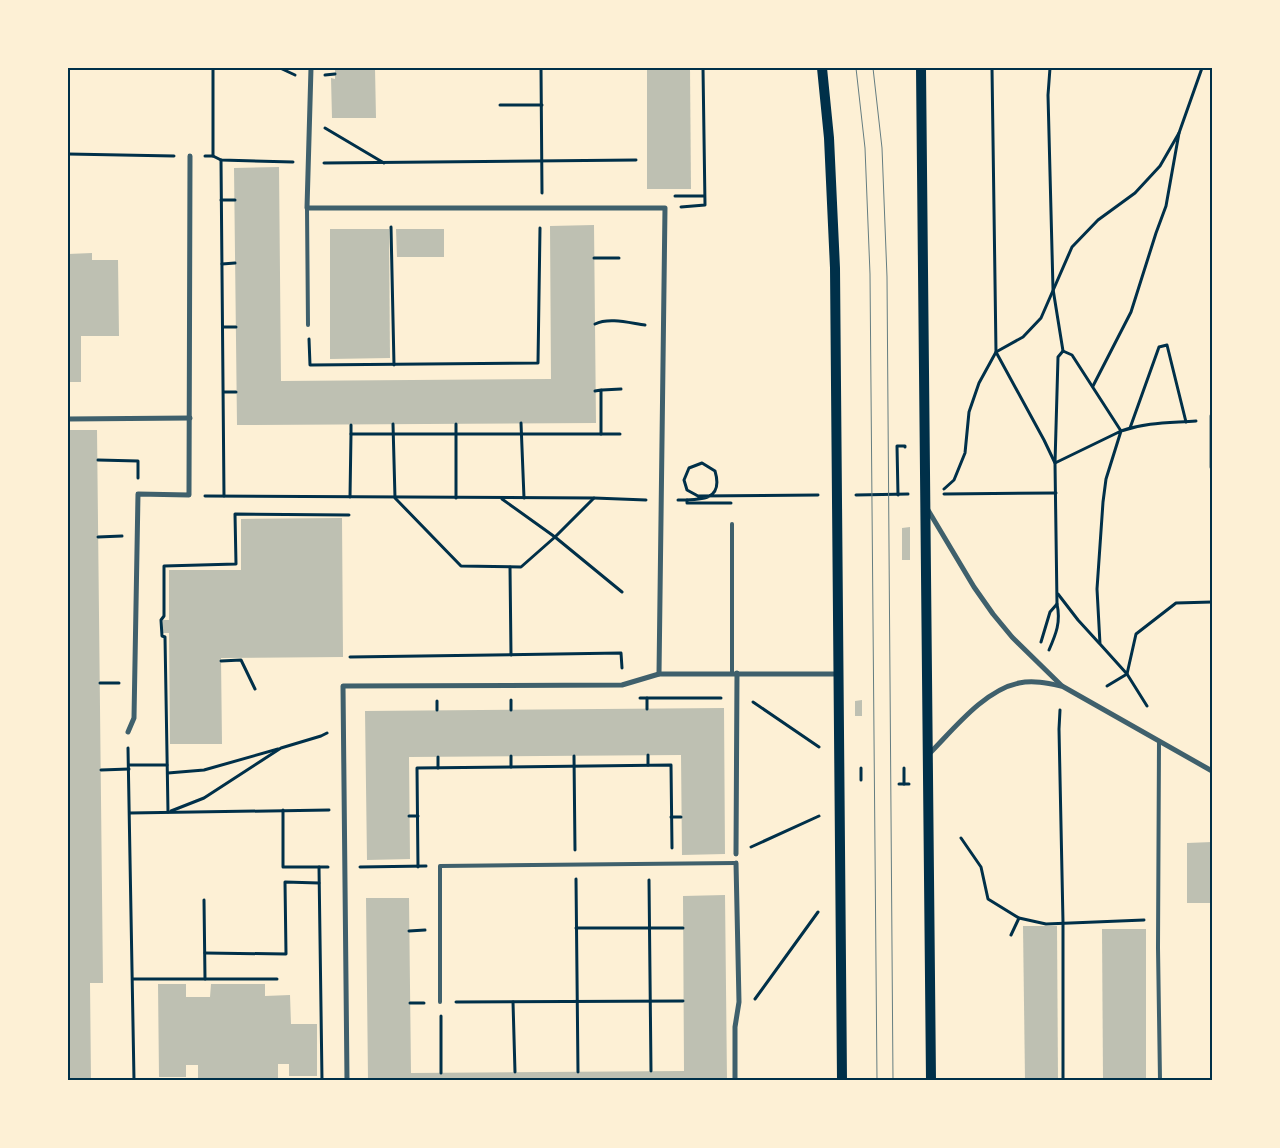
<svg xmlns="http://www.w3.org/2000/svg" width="1280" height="1148" font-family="'Nunito Sans',sans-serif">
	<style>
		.building { fill: #bec0b2 }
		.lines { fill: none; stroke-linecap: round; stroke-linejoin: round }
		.path { stroke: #003049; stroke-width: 3 }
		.service { stroke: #3f606c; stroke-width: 4 }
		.minor { stroke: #3f606c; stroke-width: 5 }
		.secondary { stroke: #003049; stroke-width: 10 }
		.tram { stroke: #657d81; stroke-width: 1 }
		.neatline { fill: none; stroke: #003049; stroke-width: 2 }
	</style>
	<rect width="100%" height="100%" fill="#fdf0d5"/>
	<g class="building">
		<path d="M331,68h44l1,50h-44l-1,-40 4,1v-9h-4z"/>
		<path d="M647,68h43l1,121h-44z"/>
		<path d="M279,167l2,214 270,-2 -1,-153 44,-1 2,198 -359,2 -3,-257z"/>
		<path d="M330,229h59l1,129 -60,1z"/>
		<path d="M396,229h48v28h-47z"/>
		<path d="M92,253v7h26l1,76h-38v46h-13v-128z"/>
		<path d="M68,430h29l6,553h-13l1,97h-23z"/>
		<path d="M342,518l1,139 -122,1 1,86h-52l-1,-111h-6v-13h6v-50h72v-51z"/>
		<path d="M910,527v33h-8v-32z"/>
		<path d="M862,700v16h-7v-15z"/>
		<path d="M724,708l1,146 -43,1 -1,-100 -272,2 1,102 -43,1 -2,-149z"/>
		<path d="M1212,842v61h-25v-60z"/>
		<path d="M725,895l2,185h-359l-2,-182h43l2,175 273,-2 -1,-175z"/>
		<path d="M1023,926h34l1,154h-33z"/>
		<path d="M1102,929h44v151h-43z"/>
		<path d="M158,984h28v13h24l1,-13h54v12l25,-1 1,29h26v52h-28v-12h-11v16h-80v-15h-12v12h-27z"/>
	</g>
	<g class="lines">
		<g class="path">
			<path d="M213,68v88"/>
			<path d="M280,68l15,7"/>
			<path d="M541,68l1,125"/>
			<path d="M992,68l4,284 48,88 11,23 2,141 -7,8 -9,30"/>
			<path d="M1050,68l-2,27 5,194 10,62"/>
			<path d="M325,75l10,-1"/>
			<path d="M500,105h42"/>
			<path d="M325,128l59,35"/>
			<path d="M68,154l106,2"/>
			<path d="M205,156h8l8,4 72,2"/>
			<path d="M221,160l3,336"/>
			<path d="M324,163l312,-3"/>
			<path d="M675,196h29"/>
			<path d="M221,200h14"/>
			<path d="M681,207l24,-2 -2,-137"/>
			<path d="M391,227l3,138"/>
			<path d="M594,258h25"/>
			<path d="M222,264l13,-1"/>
			<path d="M595,324c14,-7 35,-1 50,1"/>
			<path d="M223,327h13"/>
			<path d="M309,339l1,26 228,-2 2,-135"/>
			<path d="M1093,386l38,-74 25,-79 10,-27 13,-73 23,-65"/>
			<path d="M602,390l19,-1"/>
			<path d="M595,391l6,-1v44"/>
			<path d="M224,392h12"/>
			<path d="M521,423l3,75"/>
			<path d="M393,424l2,74 66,68 60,1 34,-30 39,-39"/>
			<path d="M456,424v74"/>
			<path d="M1130,428l29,-81 8,-2 19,77"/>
			<path d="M351,434v-9"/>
			<path d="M98,460l40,1v17"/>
			<path d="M944,489l10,-9 11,-27 4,-41 10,-29 17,-31 27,-15 18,-19 31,-71 26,-27 37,-27 25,-27 19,-33"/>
			<path d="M944,494l112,-1"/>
			<path d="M856,495l52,-1"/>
			<path d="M898,495l-1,-49h8v1"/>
			<path d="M205,496l389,2 52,2"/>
			<path d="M350,497l1,-63h269"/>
			<path d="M502,499l53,38 67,55"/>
			<path d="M678,500c22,0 46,1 37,-29l-13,-8 -13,5 -5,12 3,10 11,6 120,-1"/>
			<path d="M687,500v3h44"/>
			<path d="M98,537l24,-1"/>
			<path d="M510,567l1,88"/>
			<path d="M1058,594l20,26 21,23"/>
			<path d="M1049,650c7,-16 12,-28 8,-46"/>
			<path d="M350,657l271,-4 1,15"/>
			<path d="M221,661l20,-1 14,29"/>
			<path d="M100,683h19"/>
			<path d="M1107,686l20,-12 9,-40 40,-31 36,-1"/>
			<path d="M640,698h81"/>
			<path d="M647,698v11"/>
			<path d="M511,700v10"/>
			<path d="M437,701v9"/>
			<path d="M753,702l66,45"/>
			<path d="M1147,706l-20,-32 -27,-30 -3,-55 6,-87 3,-23 15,-48 -49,-76 -9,-4 -5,6 -3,106 66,-32c26,-9 49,-8 75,-10"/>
			<path d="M1060,710l-1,19 4,193v158"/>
			<path d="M128,748l6,332"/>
			<path d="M648,755v10"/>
			<path d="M511,756v11"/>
			<path d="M574,756l1,94"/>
			<path d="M438,757v11"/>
			<path d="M129,765h38"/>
			<path d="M904,768v16"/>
			<path d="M101,770l28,-1"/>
			<path d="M168,773l36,-3 74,-21"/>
			<path d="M861,780v-12"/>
			<path d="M899,784h10"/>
			<path d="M283,810v57h45"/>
			<path d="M171,811l33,-13 77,-50 40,-12 6,-3"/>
			<path d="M168,812l-3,-175 -3,-1 -1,-16 3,-4v-50l72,-2 -1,-50 114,1"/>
			<path d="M130,813l199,-3"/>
			<path d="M409,816h9"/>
			<path d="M671,817h10"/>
			<path d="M961,838l20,29 7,32 31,19 27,6 98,-4"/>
			<path d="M751,847l68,-31"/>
			<path d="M319,867l3,213"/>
			<path d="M360,867l66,-1"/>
			<path d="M418,867l-1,-99 254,-3 1,83"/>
			<path d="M576,879l2,193"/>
			<path d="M649,880l2,191"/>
			<path d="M204,900l1,79"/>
			<path d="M576,928h107"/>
			<path d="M409,931l16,-1"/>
			<path d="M1011,935l8,-17"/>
			<path d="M205,953l81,1 -1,-72 34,1"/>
			<path d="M133,979h144"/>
			<path d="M755,999l63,-87"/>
			<path d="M456,1002l227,-1"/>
			<path d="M513,1002l2,70"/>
			<path d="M410,1003h14"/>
			<path d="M441,1016v57"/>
		</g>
		<g class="service">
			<path d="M307,208l1,117"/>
			<path d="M732,673v-149"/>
			<path d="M1159,741l-1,207 2,132"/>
			<path d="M440,1002v-136l296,-3"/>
		</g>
		<g class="minor">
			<path d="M311,68l-4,140h358l-6,466"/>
			<path d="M1212,416v51"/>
			<path d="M68,419l122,-1"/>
			<path d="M928,510l46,77 19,27 19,23 50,49 150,85"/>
			<path d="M128,732l6,-14 4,-224 51,1 1,-339"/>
			<path d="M929,754c24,-24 55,-64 90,-71 14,-3 28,0 42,3"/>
			<path d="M736,854l1,-181"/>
			<path d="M347,1080l-4,-394 279,-1 37,-11h179"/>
			<path d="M735,1080v-53l4,-25 -3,-139"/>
		</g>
		<g class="secondary">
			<path d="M822,68l7,70 6,130 7,812"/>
			<path d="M921,68l10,1012"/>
		</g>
		<g class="tram">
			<path d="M856,68l9,80 5,126 7,806"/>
			<path d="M873,68l9,80 5,129 6,803"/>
		</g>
	</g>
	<rect width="1280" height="1148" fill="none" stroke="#fdf0d5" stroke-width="138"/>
	<rect x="69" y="69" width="1142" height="1010" class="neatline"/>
</svg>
